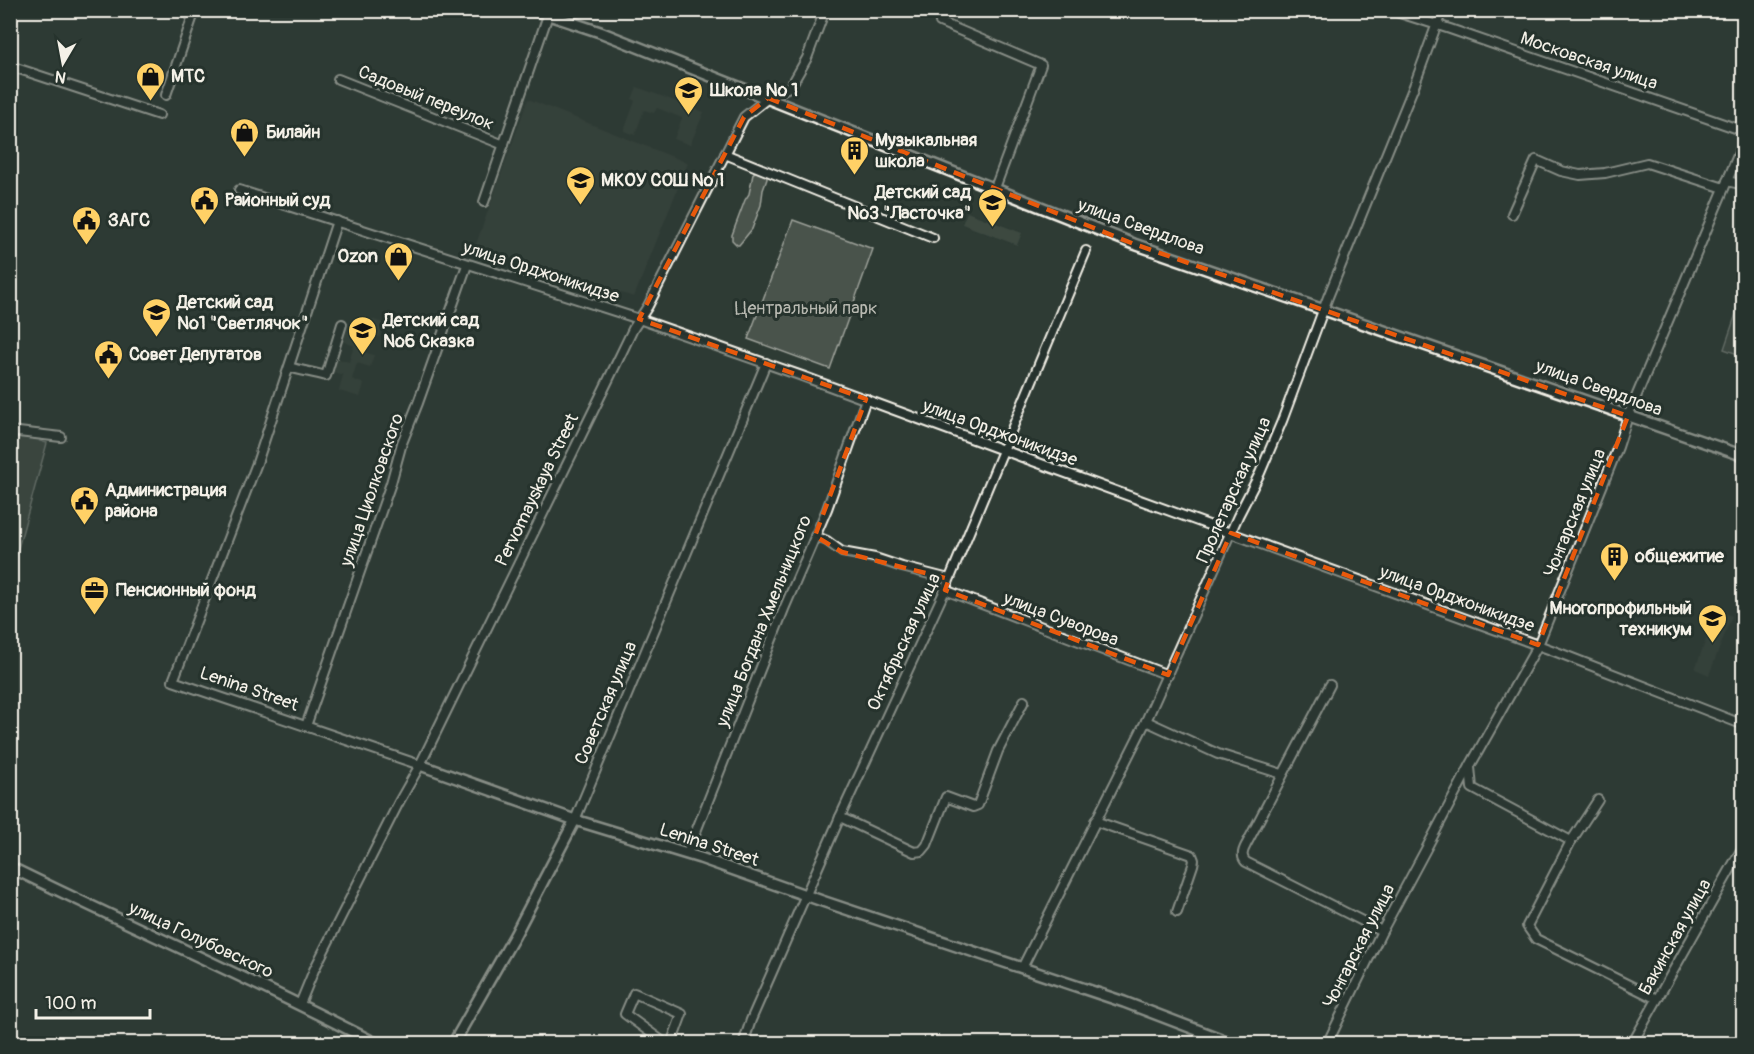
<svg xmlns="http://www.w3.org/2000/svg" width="1754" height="1054" font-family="Pangolin,sans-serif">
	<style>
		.built { fill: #3c4841 }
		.green { fill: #48524c; stroke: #9ea29a; stroke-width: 1.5 }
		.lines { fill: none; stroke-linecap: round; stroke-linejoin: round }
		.minor-casing { stroke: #f4f1e8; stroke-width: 12 }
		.tertiary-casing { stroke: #f4f1e8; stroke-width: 14 }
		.minor { stroke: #26332d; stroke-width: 8 }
		.tertiary { stroke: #26332d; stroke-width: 9 }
		.marked { fill: none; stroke: #e8590c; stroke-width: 4.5; stroke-dasharray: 12 8; stroke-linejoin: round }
		.labels { text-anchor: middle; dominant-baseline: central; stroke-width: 6; stroke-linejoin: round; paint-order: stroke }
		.street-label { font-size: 18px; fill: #f4f1e8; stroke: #26332d }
		.poi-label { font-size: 18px; font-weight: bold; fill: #f4f1e8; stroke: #26332d; text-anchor: start }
		.park-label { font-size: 18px; fill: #b8b9b1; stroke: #26332d }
	</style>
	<rect width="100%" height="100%" fill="#2e3b34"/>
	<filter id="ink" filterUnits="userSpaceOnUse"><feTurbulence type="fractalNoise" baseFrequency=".0167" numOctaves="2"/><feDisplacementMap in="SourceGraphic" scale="12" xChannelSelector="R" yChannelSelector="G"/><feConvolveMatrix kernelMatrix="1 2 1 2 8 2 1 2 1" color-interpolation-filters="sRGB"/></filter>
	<g filter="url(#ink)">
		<g class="built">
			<path d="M637,87l67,25 -14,33 -16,-6 8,-21 -25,-10 -3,5 -10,-3 -9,25 -11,-4 11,-30 -3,-2z"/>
			<path d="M528,99l160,64 -54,134 -159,-50z"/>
			<path d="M967,212l55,21 -5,12 -55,-21z"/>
			<path d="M362,316l22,7 -4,14 -14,-4 -5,18 13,4 -4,12 -13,-4 -5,16 12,5 -4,13 -21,-6 4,-16 -13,-4 5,-13 14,4 5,-16 -12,-5 4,-15 12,4z"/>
			<path d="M1717,610l15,6 -23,59 -14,-6z"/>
		</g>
		<g class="green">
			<path d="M756,170l10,4 1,5 -4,11 -2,15 -9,24 -13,16h-2l-5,-5v-5l13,-35 4,-6 4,-20z"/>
			<path d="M793,220l80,29 -43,120 -82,-30z"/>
			<path d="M1743,293v63l-19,-7z"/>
			<path d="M11,432l35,4 -6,5 7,2 -36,131z"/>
		</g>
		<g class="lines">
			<defs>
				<g id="minor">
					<path d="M1390,10l60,19 294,102"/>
					<path d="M940,22l101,43 -46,123"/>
					<path d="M10,66l149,49"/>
					<path d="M338,79l166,66"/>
					<path d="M166,95l29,-85"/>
					<path d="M725,154l208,84"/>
					<path d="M1727,181l17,4"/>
					<path d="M239,190l400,129 163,57 220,81 532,194 190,74"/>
					<path d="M484,202l64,-187"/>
					<path d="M1512,214l24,-54 25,11 19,4 25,-2 42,-10 77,25"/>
					<path d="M337,221l-80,242 -84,218 247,84"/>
					<path d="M289,367c12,4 24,5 37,9l16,-52"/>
					<path d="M10,431l51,6"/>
					<path d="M815,536l12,5 15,11 33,6 27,9 47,12"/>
					<path d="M945,590l223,85"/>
					<path d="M1330,685l-84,160c-4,7 -5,12 0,17l136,69"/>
					<path d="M1146,721l72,33 64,20"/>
					<path d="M306,726l85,-243 11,-40 16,-40 49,-138"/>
					<path d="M1470,767l2,21 99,53"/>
					<path d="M1598,800l-28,43 -43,83 9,13 121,60"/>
					<path d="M840,817l74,35 8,-1 5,-6 19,-48 27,10 5,-2 20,-54 26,-50"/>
					<path d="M575,820l191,-457"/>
					<path d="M1095,821l97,34 2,5 -1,5 -16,47"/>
					<path d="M687,854l97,-245 43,-100 39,-110"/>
					<path d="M1022,968l124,-247 92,-205 22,-43 22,-52 46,-124 86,-211 28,-76"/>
					<path d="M300,1004l14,-34 85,-168 21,-37 200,-409 13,-27 15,-23 96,-189 24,-19 23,-12 16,-28 18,-48"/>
					<path d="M666,1044l-41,-30 9,-21 48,21 -11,30"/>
					<path d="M743,1044l8,-24 89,-203 105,-227 141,-339"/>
					<path d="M1327,1044l55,-113 44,-82 44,-83 68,-121 80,-198 10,-31 116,-275"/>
					<path d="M1632,1044l112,-199"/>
				</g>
				<g id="tertiary">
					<path d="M534,10l66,22 534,212 610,212"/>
					<path d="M420,765l155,55 125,38 125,44 299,100 110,42"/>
					<path d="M10,867c122,60 247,114 367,177"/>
					<path d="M453,1044l62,-109 60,-115"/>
				</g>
			</defs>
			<use href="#minor" class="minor-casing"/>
			<use href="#tertiary" class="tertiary-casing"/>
			<use href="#minor" class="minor"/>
			<use href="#tertiary" class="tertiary"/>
		</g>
	</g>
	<path d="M0 0H1754V1054H0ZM768,98l366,146 494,172 -90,229 -307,-112 -63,142 -223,-85 4,-11 -107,-27 -27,-16 51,-137 -227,-80 105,-202z" fill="#2e3b34" fill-opacity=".55" fill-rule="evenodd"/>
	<path class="marked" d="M768,98l366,146 494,172 -90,229 -307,-112 -63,142 -223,-85 4,-11 -107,-27 -27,-16 51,-137 -227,-80 105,-202z"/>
	<defs>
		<symbol id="shop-pin" viewBox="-11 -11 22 30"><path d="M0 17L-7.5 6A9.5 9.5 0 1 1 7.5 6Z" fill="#ffd166" stroke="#26332d"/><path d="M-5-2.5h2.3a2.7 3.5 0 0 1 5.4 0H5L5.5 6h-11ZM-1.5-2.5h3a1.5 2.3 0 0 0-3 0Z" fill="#111"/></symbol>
		<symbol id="school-pin" viewBox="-11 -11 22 30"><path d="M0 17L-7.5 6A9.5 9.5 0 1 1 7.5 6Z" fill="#ffd166" stroke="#26332d"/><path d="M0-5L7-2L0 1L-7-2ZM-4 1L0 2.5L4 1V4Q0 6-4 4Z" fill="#111"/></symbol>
		<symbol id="building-pin" viewBox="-11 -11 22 30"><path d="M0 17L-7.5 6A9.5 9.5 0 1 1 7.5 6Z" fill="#ffd166" stroke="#26332d"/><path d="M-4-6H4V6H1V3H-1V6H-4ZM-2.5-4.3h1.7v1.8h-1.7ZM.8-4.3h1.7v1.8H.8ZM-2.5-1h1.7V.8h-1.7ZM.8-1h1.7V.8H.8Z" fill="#111"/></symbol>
		<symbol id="civic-pin" viewBox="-11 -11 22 30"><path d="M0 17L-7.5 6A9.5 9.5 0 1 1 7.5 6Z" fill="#ffd166" stroke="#26332d"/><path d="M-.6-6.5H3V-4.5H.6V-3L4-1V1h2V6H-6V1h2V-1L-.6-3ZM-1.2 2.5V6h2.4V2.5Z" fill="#111"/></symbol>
		<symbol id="office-pin" viewBox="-11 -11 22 30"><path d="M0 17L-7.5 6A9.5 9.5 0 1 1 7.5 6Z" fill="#ffd166" stroke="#26332d"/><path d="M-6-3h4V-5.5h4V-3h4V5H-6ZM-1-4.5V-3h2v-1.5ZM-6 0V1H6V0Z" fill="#111"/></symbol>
		<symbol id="university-pin" viewBox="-11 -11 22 30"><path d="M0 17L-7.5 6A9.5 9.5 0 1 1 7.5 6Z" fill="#ffd166" stroke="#26332d"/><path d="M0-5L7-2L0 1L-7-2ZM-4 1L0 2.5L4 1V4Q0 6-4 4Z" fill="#111"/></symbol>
	</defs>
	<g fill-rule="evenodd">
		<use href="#shop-pin" x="134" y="60" width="33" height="45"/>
		<use href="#school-pin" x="672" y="74" width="33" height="45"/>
		<use href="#shop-pin" x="228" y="116" width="33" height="45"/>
		<use href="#building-pin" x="838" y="134" width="33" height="45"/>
		<use href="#school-pin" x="564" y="164" width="33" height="45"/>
		<use href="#civic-pin" x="188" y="184" width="33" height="45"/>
		<use href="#school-pin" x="976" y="186" width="33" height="45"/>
		<use href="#civic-pin" x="70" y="204" width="33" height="45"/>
		<use href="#shop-pin" x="382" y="240" width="33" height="45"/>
		<use href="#school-pin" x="140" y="296" width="33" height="45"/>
		<use href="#school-pin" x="346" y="314" width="33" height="45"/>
		<use href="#civic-pin" x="92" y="338" width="33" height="45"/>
		<use href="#civic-pin" x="68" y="484" width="33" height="45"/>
		<use href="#building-pin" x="1598" y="540" width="33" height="45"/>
		<use href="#office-pin" x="78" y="574" width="33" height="45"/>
		<use href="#university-pin" x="1696" y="602" width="33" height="45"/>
	</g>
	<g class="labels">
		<g class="street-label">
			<text transform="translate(1589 61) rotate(19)">Московская улица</text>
			<text transform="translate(426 98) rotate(22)">Садовый переулок</text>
			<text transform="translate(1141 227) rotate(20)">улица Свердлова</text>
			<text transform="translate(541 272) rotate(18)">улица Орджоникидзе</text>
			<text transform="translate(1599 388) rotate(20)">улица Свердлова</text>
			<text transform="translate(1000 433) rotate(20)">улица Орджоникидзе</text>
			<text transform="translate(372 490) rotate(-71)">улица Циолковского</text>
			<text transform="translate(537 490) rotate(-64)">Pervomayskaya Street</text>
			<text transform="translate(1234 490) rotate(-66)">Пролетарская улица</text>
			<text transform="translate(1575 513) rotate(-68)">Чонгарская улица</text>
			<text transform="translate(1457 599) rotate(20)">улица Орджоникидзе</text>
			<text transform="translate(1061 619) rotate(21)">улица Суворова</text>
			<text transform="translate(764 621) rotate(-68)">улица Богдана Хмельницкого</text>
			<text transform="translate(904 642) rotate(-65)">Октябрьская улица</text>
			<text transform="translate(249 689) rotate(19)">Lenina Street</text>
			<text transform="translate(606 703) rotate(-67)">Советская улица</text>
			<text transform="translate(709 845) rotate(18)">Lenina Street</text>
			<text transform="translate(1675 937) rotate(-61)">Бакинская улица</text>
			<text transform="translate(201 940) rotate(25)">улица Голубовского</text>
			<text transform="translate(1359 946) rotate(-63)">Чонгарская улица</text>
		</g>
		<g class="poi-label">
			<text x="171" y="76">МТС</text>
			<text x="710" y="90">Школа № 1</text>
			<text x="266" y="132">Билайн</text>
			<text x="875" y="140">Музыкальная<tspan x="875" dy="21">школа</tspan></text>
			<text x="601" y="180">МКОУ СОШ № 1</text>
			<text x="971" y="192" text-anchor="end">Детский сад<tspan x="971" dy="21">№3 "Ласточка"</tspan></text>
			<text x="225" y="200">Районный суд</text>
			<text x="108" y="220">ЗАГС</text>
			<text x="378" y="256" text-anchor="end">Ozon</text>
			<text x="177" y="302">Детский сад<tspan x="177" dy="21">№1 "Светлячок"</tspan></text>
			<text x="383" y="320">Детский сад<tspan x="383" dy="21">№6 Сказка</tspan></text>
			<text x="129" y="354">Совет Депутатов</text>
			<text x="105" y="490">Администрация<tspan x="105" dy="21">района</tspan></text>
			<text x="1635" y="556">общежитие</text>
			<text x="116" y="590">Пенсионный фонд</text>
			<text x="1692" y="608" text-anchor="end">Многопрофильный<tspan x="1692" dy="21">техникум</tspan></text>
		</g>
		<g class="park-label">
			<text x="806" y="308">Центральный парк</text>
		</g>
	</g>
	<rect width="1754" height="1054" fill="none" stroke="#26332d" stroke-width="36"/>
	<rect x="18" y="18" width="1718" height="1018" fill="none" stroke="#f4f1e8" stroke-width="2" filter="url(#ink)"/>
	<g transform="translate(63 63) rotate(190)" stroke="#26332d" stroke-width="4.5" paint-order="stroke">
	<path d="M0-4.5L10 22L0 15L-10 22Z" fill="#f4f1e8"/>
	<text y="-9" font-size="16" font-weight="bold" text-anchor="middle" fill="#f4f1e8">N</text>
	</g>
	<path d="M36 1009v9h114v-9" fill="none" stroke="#f4f1e8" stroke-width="3"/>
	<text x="45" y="1009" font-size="18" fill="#f4f1e8" stroke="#26332d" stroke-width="4.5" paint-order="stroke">100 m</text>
</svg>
